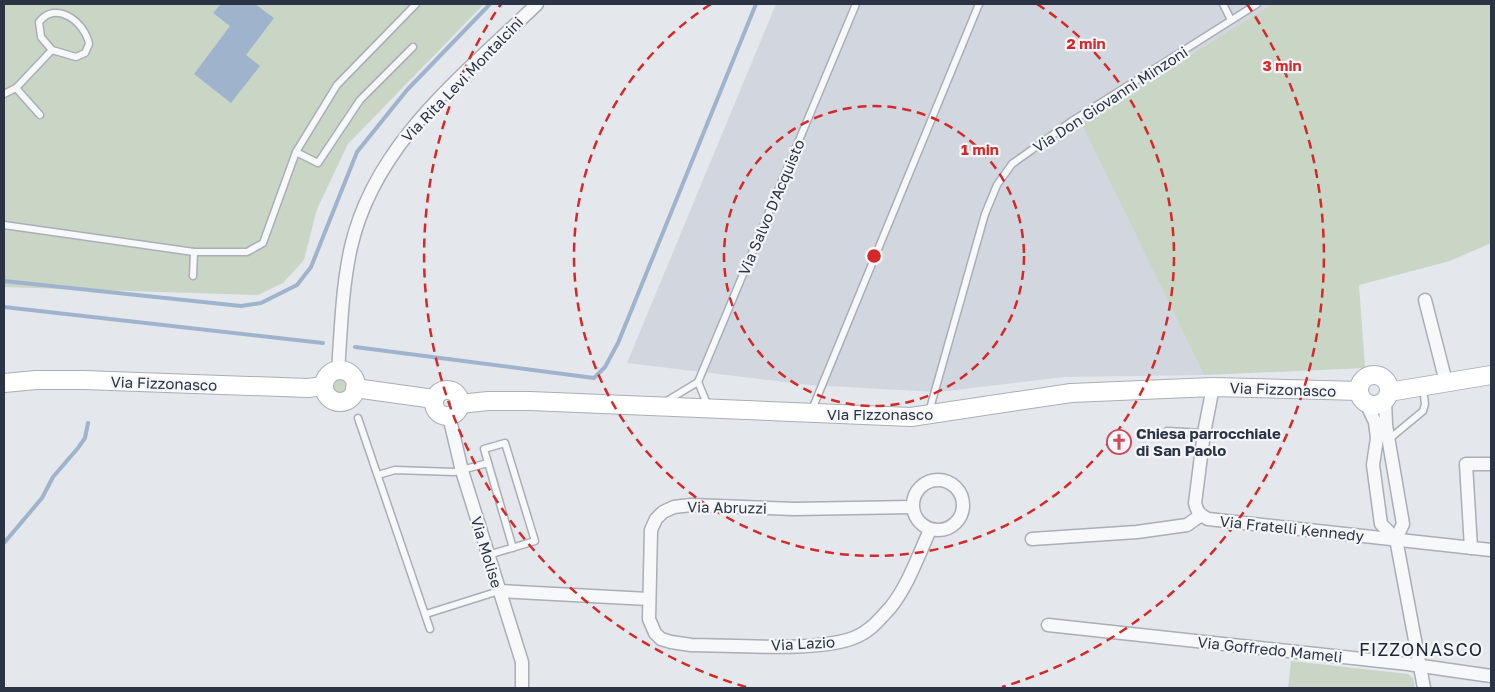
<svg xmlns="http://www.w3.org/2000/svg" width="1495" height="692" font-family="'Golos Text',sans-serif">
	<style>
		.built { fill: #d2d6de }
		.green { fill: #c9d6c5 }
		.water { fill: #9fb4cc }
		.lines { fill: none; stroke-linecap: round; stroke-linejoin: round }
		.stream { stroke: #9fb4cc; stroke-width: 4 }
		.service-casing { stroke: #a9aeb7; stroke-width: 9 }
		.minor-casing { stroke: #a9aeb7; stroke-width: 15 }
		.secondary-casing { stroke: #a9aeb7; stroke-width: 20 }
		.service { stroke: #f7f8fa; stroke-width: 6 }
		.minor { stroke: #f7f8fa; stroke-width: 12 }
		.secondary { stroke: #fff; stroke-width: 18 }
		.ring { fill: none; stroke: #d62828; stroke-width: 2.5; stroke-dasharray: 9 6 }
		.labels { text-anchor: middle; dominant-baseline: central; stroke-width: 4.5; stroke-linejoin: round; paint-order: stroke }
		.street-label { font-size: 15px; fill: #2b3445; stroke: #f4f6f9 }
		.poi-label { font-size: 15px; font-weight: bold; fill: #2b3445; stroke: #f4f6f9; text-anchor: start }
		.quarter-label { font-size: 18px; letter-spacing: 1px; fill: #1d2536; stroke: #f4f6f9 }
		.centre { fill: #d62828; stroke: #f4f6f9; stroke-width: 2.5 }
		.ring-label { font-size: 15px; text-anchor: middle; font-weight: bold; fill: #d62828; stroke: #f4f6f9; stroke-width: 4.5; stroke-linejoin: round; paint-order: stroke }
	</style>
	<rect width="100%" height="100%" fill="#e4e7ec"/>
	<path class="built" d="M776,4h496l-191,119 123,252 -140,2 -126,15 -129,-7 -182,-22z"/>
	<g class="green">
		<path d="M4,4h480l-136,140 -31,65 -13,51 -21,23 -25,12 -254,-8z"/>
		<path d="M1272,4h219v239l-41,18 -91,24 6,83 -161,7 -123,-252z"/>
		<circle cx="339" cy="386" r="8"/>
		<path d="M1291,661l117,13 5,4 2,10h-127z"/>
	</g>
	<path class="water" d="M221,4h34l19,14 -28,37 14,11 -29,37 -37,-29 36,-48 -17,-13z"/>
	<g class="lines">
		<g class="stream">
			<path d="M4,281l237,25 20,-3 36,-18 14,-18 46,-115 50,-62 83,-86"/>
			<path d="M4,307l319,36"/>
			<path d="M355,347l239,31 11,-11 13,-24 138,-339"/>
			<path d="M4,543l38,-45 11,-21 25,-29 7,-10 3,-15"/>
		</g>
		<defs>
			<g id="service">
				<path d="M1223,4l8,16"/>
				<path d="M16,88l36,-38 24,7 9,-4 4,-9c-4,-22 -33,-44 -50,-22l2,15 11,13"/>
				<path d="M4,94l12,-6 24,27"/>
				<path d="M296,152l41,-67 79,-81"/>
				<path d="M4,225l190,27h53l16,-9 33,-91 22,11 42,-63 53,-53"/>
				<path d="M193,276l1,-24"/>
				<path d="M665,402l33,-20"/>
				<path d="M708,406l-10,-24 158,-378"/>
				<path d="M811,412l168,-408"/>
				<path d="M929,412l56,-198 12,-29 15,-21 60,-43 185,-117"/>
				<path d="M358,418l72,211"/>
				<path d="M1167,431l37,2"/>
				<path d="M1388,440l35,-29 2,-7 -2,-16"/>
				<path d="M378,475l17,-5 59,2 34,-9"/>
				<path d="M488,555l47,-14 -30,-98 -21,6 29,99"/>
				<path d="M426,614l73,-23"/>
			</g>
			<g id="minor">
				<path d="M1425,300l21,82"/>
				<path d="M338,371c3,-42 4,-84 13,-124 24,-105 113,-172 186,-243"/>
				<path d="M1213,387l-9,46 -9,70c2,9 5,12 13,16l283,31"/>
				<path d="M1366,403l9,19 2,16 -4,27 8,59 15,15 7,-15 -17,-99 -1,-24"/>
				<path d="M449,416l13,55 60,191v26"/>
				<circle cx="938" cy="505" r="25"/>
				<path d="M912,507l-118,2 -103,-4 -17,2 -11,5 -7,7 -5,11 -2,89 6,14 6,6 10,3 20,3c43,0 131,8 167,-9 13,-6 23,-18 32,-28 18,-22 28,-52 40,-78"/>
				<path d="M1032,539l105,-7 50,-7 14,-10"/>
				<path d="M1396,539l28,149"/>
				<path d="M1471,548l-5,-84h25"/>
				<path d="M499,591l149,8"/>
				<path d="M1048,625l360,39 83,12"/>
			</g>
			<g id="secondary">
				<circle cx="340" cy="386" r="16"/>
				<circle cx="1374" cy="390" r="15"/>
				<path d="M4,383l32,-3h48l224,8 16,-2"/>
				<path d="M355,388l79,11"/>
				<circle cx="447" cy="403" r="13"/>
				<path d="M1389,392l102,-17"/>
				<path d="M460,404l28,-3h42l381,16 160,-24 142,-6 146,4"/>
			</g>
		</defs>
		<use href="#service" class="service-casing"/>
		<use href="#minor" class="minor-casing"/>
		<use href="#secondary" class="secondary-casing"/>
		<use href="#service" class="service"/>
		<use href="#minor" class="minor"/>
		<use href="#secondary" class="secondary"/>
	</g>
	<g class="ring">
		<circle cx="874" cy="256" r="150"/>
		<path d="M1037 4A300 300 0 1 1 711 4"/>
		<path d="M746 687A450 450 0 0 1 501 4M1247 4A450 450 0 0 1 1002 687"/>
	</g>
	<defs>
		<symbol id="church-ring" viewBox="-11 -11 22 22"><circle r="9.5" fill="#f4f6f9" stroke="#d1495b" stroke-width="1.5"/><path d="M-1.2-6h2.4v3.5h3.3v2.4h-3.3V6h-2.4V-.1h-3.3v-2.4h3.3Z" fill="#d1495b"/></symbol>
	</defs>
	<g fill-rule="evenodd">
		<use href="#church-ring" x="1105" y="428" width="28" height="28"/>
	</g>
	<g class="labels">
		<g class="street-label">
			<text transform="translate(462 79) rotate(-46)">Via Rita Levi Montalcini</text>
			<text transform="translate(1110 99) rotate(-33)">Via Don Giovanni Minzoni</text>
			<text transform="translate(771 207) rotate(-67)">Via Salvo D'Acquisto</text>
			<text transform="translate(164 383) rotate(2)">Via Fizzonasco</text>
			<text transform="translate(1283 389) rotate(2)">Via Fizzonasco</text>
			<text x="880" y="414">Via Fizzonasco</text>
			<text transform="translate(727 507) rotate(1)">Via Abruzzi</text>
			<text transform="translate(1292 528) rotate(6)">Via Fratelli Kennedy</text>
			<text transform="translate(487 552) rotate(73)">Via Molise</text>
			<text transform="translate(803 643) rotate(-3)">Via Lazio</text>
			<text transform="translate(1270 649) rotate(6)">Via Goffredo Mameli</text>
		</g>
		<g class="poi-label">
			<text x="1136" y="433">Chiesa parrocchiale<tspan x="1136" dy="17">di San Paolo</tspan></text>
		</g>
		<g class="quarter-label">
			<text x="1421" y="649">FIZZONASCO</text>
		</g>
	</g>
	<circle cx="874" cy="256" r="8" class="centre"/>
	<g class="ring-label">
		<text x="1086" y="49">2 min</text>
		<text x="1282" y="71">3 min</text>
		<text x="980" y="155">1 min</text>
	</g>
	<rect width="1495" height="692" fill="none" stroke="#2b3445" stroke-width="10"/>
</svg>
